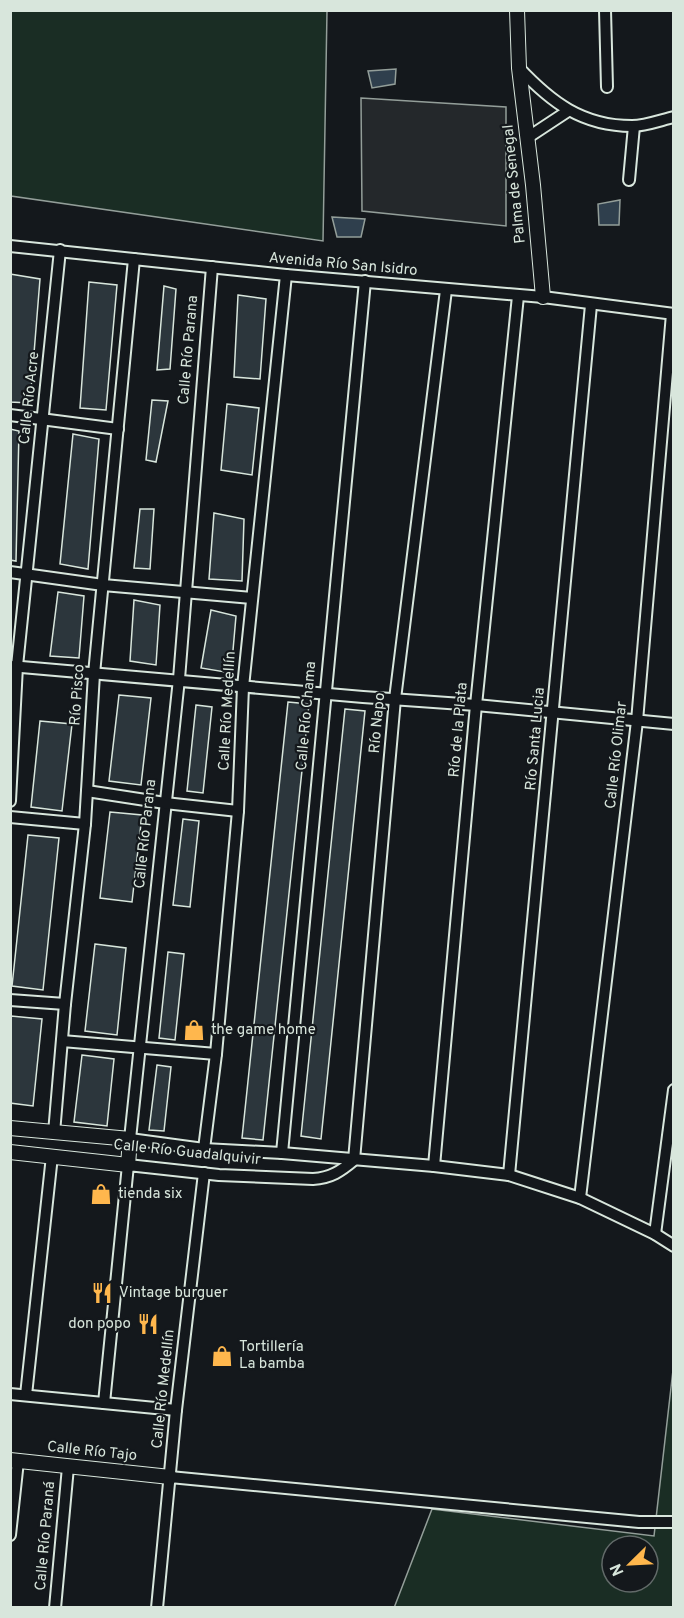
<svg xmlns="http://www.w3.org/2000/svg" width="684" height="1618" font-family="Overpass,sans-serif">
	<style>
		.green { fill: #1a2d24; stroke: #939e99; stroke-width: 1.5; fill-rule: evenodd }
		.parking { fill: #24282b; stroke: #939e99; stroke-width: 1.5 }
		.water { fill: #2f3f4d; stroke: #939e99; stroke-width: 1.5 }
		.building { fill: #2c363c; stroke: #d8e6dc; stroke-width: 1.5 }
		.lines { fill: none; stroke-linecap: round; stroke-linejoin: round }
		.minor-casing { stroke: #d8e6dc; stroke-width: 14 }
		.tertiary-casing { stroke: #d8e6dc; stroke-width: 16 }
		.minor { stroke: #14181c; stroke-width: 10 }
		.tertiary { stroke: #14181c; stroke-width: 14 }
		.labels { text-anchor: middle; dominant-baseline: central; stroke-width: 4.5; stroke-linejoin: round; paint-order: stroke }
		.street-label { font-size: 15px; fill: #d8e6dc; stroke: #14181c }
		.poi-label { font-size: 15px; fill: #d8e6dc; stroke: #14181c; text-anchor: start }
	</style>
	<rect width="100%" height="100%" fill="#14181c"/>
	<g class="green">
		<path d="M11,10l316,1 -4,230 -312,-45z"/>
		<path d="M673,1370v237l-279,1 38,-99 222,27zM612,1546h36v36h-36z"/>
	</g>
	<path class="parking" d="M361,98l145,9v119l-144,-15z"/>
	<g class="water">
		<path d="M396,69l-1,15 -23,4 -4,-17z"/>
		<path d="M620,200l-1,25h-20l-1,-21z"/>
		<path d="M332,217l33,2 -4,18h-24z"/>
	</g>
	<g class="building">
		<path d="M10,274l30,5 -10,124 -20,-1z"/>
		<path d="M89,282l28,3 -11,125 -26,-2z"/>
		<path d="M164,286l12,3 -6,80 -13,1z"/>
		<path d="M238,295l28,4 -6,80 -26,-2z"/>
		<path d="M152,400l16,1 -12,61 -10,-2z"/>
		<path d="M227,404l32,4 -7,67 -31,-5z"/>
		<path d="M10,429l9,2 -3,130 -6,-1z"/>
		<path d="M73,434l26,5 -11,130 -28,-5z"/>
		<path d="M140,509h14l-4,60 -16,-1z"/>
		<path d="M214,513l30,6 -2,62 -33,-2z"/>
		<path d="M58,592l26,4 -5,62 -29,-2z"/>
		<path d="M134,600l26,5 -4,60 -26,-4z"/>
		<path d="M211,610l25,6 -5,57 -30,-5z"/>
		<path d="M119,695l32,3 -10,87 -32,-4z"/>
		<path d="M288,702l21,2 -46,436 -21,-2z"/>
		<path d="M196,705l16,2 -9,86 -16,-2z"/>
		<path d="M345,709l20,2 -44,428 -20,-3z"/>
		<path d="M40,721l32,3 -10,87 -31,-4z"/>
		<path d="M110,812l32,3 -10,87 -32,-4z"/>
		<path d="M183,819l16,2 -9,86 -17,-2z"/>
		<path d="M28,835l31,3 -16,152 -31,-4z"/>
		<path d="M95,944l31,4 -9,87 -32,-4z"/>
		<path d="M168,952l16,2 -9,86 -16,-2z"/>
		<path d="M11,1016l31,3 -9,87 -23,-3z"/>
		<path d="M82,1055l32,4 -7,67 -33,-4z"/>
		<path d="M157,1065l14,2 -7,64 -15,-1z"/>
	</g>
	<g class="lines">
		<defs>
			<g id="minor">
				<path d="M605,10l2,77"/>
				<path d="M519,68c32,34 63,58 113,58 13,0 29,-6 42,-9"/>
				<path d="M527,138l41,-27"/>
				<path d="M629,180l5,-54"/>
				<path d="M10,246l276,29 257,22 131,17"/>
				<path d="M212,267l-33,412 -49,460 74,10 78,4 152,13 75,9 71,23 75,36 19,12"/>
				<path d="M10,415l108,14"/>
				<path d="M10,572l93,13 149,13"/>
				<path d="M10,666l353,31 113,8 198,19"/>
				<path d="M87,791l78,12 73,8"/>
				<path d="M10,801l7,-135 43,-416"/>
				<path d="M10,817l75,7"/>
				<path d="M10,1000l55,4"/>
				<path d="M62,1041l154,13"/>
				<path d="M54,1133l11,-129 20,-180 9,-150 40,-415"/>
				<path d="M204,1149l12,-95 22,-243 5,-124 43,-412"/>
				<path d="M282,1153l83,-872"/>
				<path d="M434,1166l42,-461 42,-409"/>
				<path d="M509,1175l82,-870"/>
				<path d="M580,1198l57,-477 35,-407"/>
				<path d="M655,1234l19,-144"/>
				<path d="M10,1394l166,16"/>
				<path d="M26,1395l26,-239"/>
				<path d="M104,1403l24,-238 91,10 94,4c18,-1 28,-8 41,-19l41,-461 51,-409"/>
				<path d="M170,1477l469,45h35"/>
				<path d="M10,1535l8,-74"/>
				<path d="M55,1608l13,-141"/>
				<path d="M157,1608l19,-198 28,-237"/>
			</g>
			<g id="tertiary">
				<path d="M517,10l2,58 14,117 10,112"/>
				<path d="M10,1128l120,11 -2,26 -118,-13"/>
				<path d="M10,1460l160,17"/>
			</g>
		</defs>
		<use href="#minor" class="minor-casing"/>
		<use href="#tertiary" class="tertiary-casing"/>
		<use href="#minor" class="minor"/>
		<use href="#tertiary" class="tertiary"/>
	</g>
	<defs>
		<symbol id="shop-bare" viewBox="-9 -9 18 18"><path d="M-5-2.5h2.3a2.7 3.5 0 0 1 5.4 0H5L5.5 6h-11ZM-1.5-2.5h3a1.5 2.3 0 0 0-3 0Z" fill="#ffb74d" stroke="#14181c" stroke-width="2.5" paint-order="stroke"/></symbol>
		<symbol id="restaurant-bare" viewBox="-9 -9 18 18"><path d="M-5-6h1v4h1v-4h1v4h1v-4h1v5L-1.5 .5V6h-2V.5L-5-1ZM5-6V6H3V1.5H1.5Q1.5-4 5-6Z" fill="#ffb74d" stroke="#14181c" stroke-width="2.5" paint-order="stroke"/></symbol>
	</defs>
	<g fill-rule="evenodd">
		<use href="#shop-bare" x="179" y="1015" width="30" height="30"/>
		<use href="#shop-bare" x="86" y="1179" width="30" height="30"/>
		<use href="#restaurant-bare" x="87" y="1278" width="30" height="30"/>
		<use href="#restaurant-bare" x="133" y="1309" width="30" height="30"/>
		<use href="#shop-bare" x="207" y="1341" width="30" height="30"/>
	</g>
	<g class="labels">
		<g class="street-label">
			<text transform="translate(515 184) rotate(-96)">Palma de Senegal</text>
			<text transform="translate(343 265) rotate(5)">Avenida Río San Isidro</text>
			<text transform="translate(189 350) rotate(-85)">Calle Río Parana</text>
			<text transform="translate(30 398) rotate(-84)">Calle Río Acre</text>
			<text transform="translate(78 695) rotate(-86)">Río Pisco</text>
			<text transform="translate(228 711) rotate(-87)">Calle Río Medellín</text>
			<text transform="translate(307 716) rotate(-85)">Calle Río Chama</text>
			<text transform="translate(378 723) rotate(-85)">Río Napo</text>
			<text transform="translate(459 730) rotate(-85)">Río de la Plata</text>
			<text transform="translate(536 739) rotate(-85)">Río Santa Lucia</text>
			<text transform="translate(617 755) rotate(-84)">Calle Río Olimar</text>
			<text transform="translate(146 834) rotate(-84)">Calle Río Parana</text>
			<text transform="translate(187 1153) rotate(6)">Calle Río Guadalquivir</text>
			<text transform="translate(164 1389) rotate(-84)">Calle Río Medellín</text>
			<text transform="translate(92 1452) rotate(6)">Calle Río Tajo</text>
			<text transform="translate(46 1536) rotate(-85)">Calle Río Paraná</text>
		</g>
		<g class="poi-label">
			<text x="211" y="1030">the game home</text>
			<text x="118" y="1194">tienda six</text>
			<text x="119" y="1293">Vintage burguer</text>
			<text x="131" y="1324" text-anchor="end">don popo</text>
			<text x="239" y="1347">Tortillería<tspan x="239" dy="17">La bamba</tspan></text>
		</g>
	</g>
	<rect width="684" height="1618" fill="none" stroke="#d8e6dc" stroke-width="24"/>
	<g transform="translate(630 1564) rotate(246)"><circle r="28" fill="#14181c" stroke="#626a69" stroke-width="1.5"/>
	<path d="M0-4.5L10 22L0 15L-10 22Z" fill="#ffb74d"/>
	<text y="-9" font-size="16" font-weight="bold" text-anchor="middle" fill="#d8e6dc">N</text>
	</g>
</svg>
